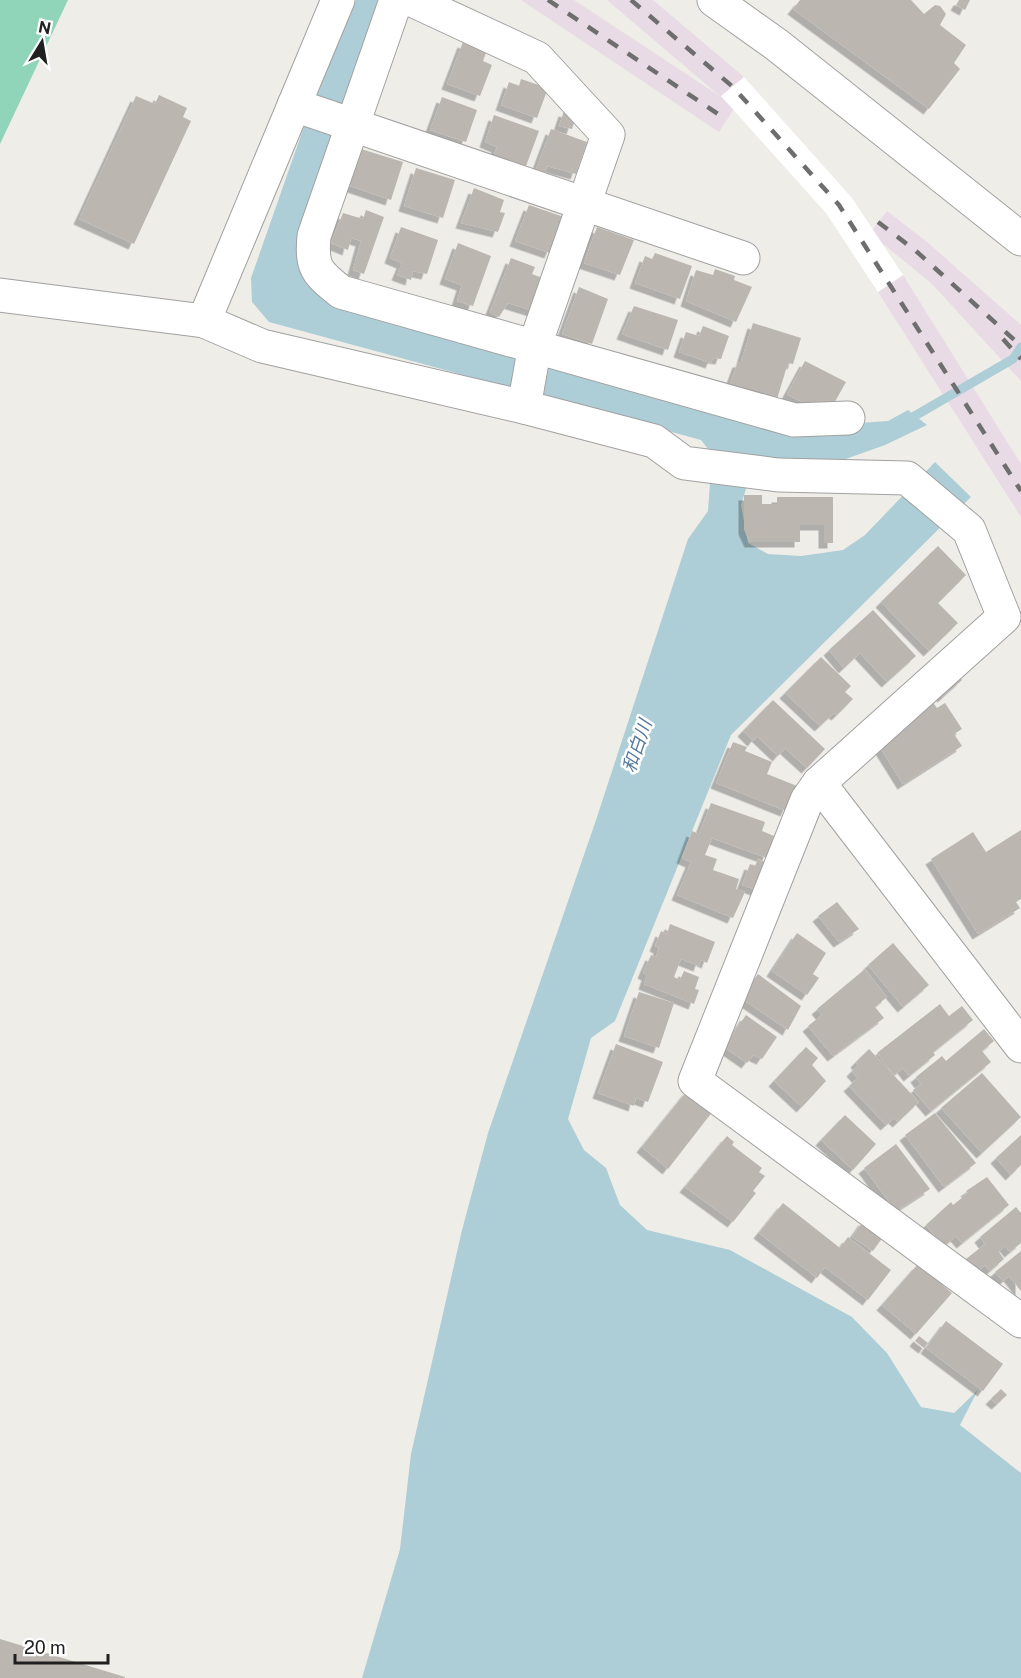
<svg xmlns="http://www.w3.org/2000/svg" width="1021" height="1678" font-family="'Public Sans','Noto Sans JP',sans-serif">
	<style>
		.industrial { fill: #e8dbe5 }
		.pitch { fill: #90d4ba }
		.water { fill: #aeced7 }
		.pier { fill: #fff }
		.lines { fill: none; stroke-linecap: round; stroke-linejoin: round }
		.stream { stroke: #aeced7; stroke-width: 9 }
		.building { fill: #bcb6b1; filter: url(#shadow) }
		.minor-casing { stroke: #a1a1a1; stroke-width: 35 }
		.minor { stroke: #fff; stroke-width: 33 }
		.rail { stroke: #6e6e6e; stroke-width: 4.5; stroke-dasharray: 12 12; stroke-linecap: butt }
		.labels { text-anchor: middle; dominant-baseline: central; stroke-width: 5; stroke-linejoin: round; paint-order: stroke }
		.water-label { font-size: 18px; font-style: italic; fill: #54799d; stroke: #fff }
	</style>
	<defs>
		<filter id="shadow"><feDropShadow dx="-5.5" dy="5.5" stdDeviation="0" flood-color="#0004"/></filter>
	</defs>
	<rect width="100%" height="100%" fill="#efede8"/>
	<g class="industrial">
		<path d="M521,0h53l147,97 -114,-97h46l91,77 -23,20 14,10 -16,25z"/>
		<path d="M887,211l39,30 95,84v56l-89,-97 -62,-51z"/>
		<path d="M903,275l118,189v53l-143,-225z"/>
	</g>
	<path class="pitch" d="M0,0h68l-68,144z"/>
	<path class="water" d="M356,0h29l-70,283 487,144 86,-6 20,-11 19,15 -42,20 -45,16 -86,2 -13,42 7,38 20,11 33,2 42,-6 22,-15 70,-73 36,35 -240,238 -116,286 -24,17 -23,81 16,31 22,18 14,37 27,25 83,20 122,67 35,36 34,54 33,6 24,-23 -18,35 61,48v205h-659l38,-129 11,-95 51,-224 26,-97 108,-313 92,-281 20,-28 4,-57 -11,-14 -432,-118 -17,-20 -1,-24 55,-157z"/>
	<path class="pier" d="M744,77l108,121 51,77 -25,17 -52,-79 -105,-117z"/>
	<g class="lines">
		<path class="stream" d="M906,421l107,-62 8,-12"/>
	</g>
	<g class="building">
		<path d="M800,0h111l13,14 11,-9 5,1 6,8 -6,11 26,20 -12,18 6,6 -31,40 -136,-100z"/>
		<path d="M959,0h11l-5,10 -9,-5z"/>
		<path d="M463,42l24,8 -4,11 9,4 -12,31 -33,-12z"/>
		<path d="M521,79l27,9 -11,30 -36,-13 8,-23 10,4z"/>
		<path d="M159,95l28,13 -4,9 8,4 -57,123 -55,-25 57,-123 19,8z"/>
		<path d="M442,97l35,13 -11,32 -36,-12z"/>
		<path d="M564,111l13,3 -5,15 -13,-3z"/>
		<path d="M494,115l45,16 -13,35 -32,-11 3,-8 -12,-5z"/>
		<path d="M551,129l36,13 -11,32 -29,-8 -3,9 -9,-3z"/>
		<path d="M361,149l42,13 -12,38 -41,-14z"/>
		<path d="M416,168l39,12 -12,38 -39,-12z"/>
		<path d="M474,188l30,12 -4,12 5,1 -7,19 -37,-9z"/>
		<path d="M529,205l35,12 -14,36 -35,-12z"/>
		<path d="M366,210l18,7 -20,57 -11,-4 8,-29 -10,-3 -3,12 -17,-7 12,-30 20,6z"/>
		<path d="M401,227l37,13 -11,34 -14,-3 -2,9 -14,-5 5,-12 -12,-5z"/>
		<path d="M597,227l37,13 -14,35 -36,-12z"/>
		<path d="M458,243l33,13 -18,50 -16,-5 5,-16 -17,-6z"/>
		<path d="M655,253l37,13 -12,33 -45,-16 10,-27 7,3z"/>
		<path d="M511,258l24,9 -3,7 13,5 -11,32 -26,-8 -9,14 -9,-5z"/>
		<path d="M715,269l20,7 -1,4 18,7 -16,35 -50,-21 10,-31 17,5z"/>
		<path d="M579,287l29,12 -16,45 -30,-10z"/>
		<path d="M634,306l44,14 -10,30 -46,-16z"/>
		<path d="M753,323l48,15 -8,26 -5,-1 -11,36 -47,-15 8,-22h3z"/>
		<path d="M703,326l26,10 -8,23 -8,-1 -2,5 -32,-11 7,-20 13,4z"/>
		<path d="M805,361l41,21 -14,25 -12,-6 -4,9 -29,-16z"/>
		<path d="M744,495h18v9h15v-7h56v46h-9v-18h-24v17h-50l-6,-13z"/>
		<path d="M938,546l28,29 -28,28 20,20 -29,28 -48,-49z"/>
		<path d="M873,610l43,46 -29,26 -27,-29 -16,15 -15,-18z"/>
		<path d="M821,657l30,29 -6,6 8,7 -16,16 -3,-2 -14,13 -35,-33z"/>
		<path d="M956,672l6,8 -19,17 -6,-7z"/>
		<path d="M929,697l8,11 8,-5 17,26 -8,5 8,12 -59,38 -25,-40z"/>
		<path d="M773,700l52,49 -18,19 -22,-20 -7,8 -21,-20 -4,5 -10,-10z"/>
		<path d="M733,742l14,5 -2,4 27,11 -5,12 30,12 -11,25 -70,-28z"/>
		<path d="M711,803l54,19 -3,9 12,5 -7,22 -55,-20 -7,17 12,4 -4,11 26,9 -3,10 9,3 -12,26 -56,-23 14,-33 -9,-4 10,-27 7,3z"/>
		<path d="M1021,830v69l-5,3 4,6 -42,26 -47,-75 42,-27 13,20z"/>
		<path d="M758,859l14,6 -10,27 -20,-7 8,-21 5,2z"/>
		<path d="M837,902l22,27 -20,13 -21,-26z"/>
		<path d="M670,924l45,18 -8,21 -6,-3 -2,6 -18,-7 -7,18 6,3 4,-9 15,6 -4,12 4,1 -5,14 -50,-20 3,-9 -4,-2 8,-18 5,2 3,-9 -4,-2 6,-15 6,3z"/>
		<path d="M797,933l29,20 -13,21 6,4 -12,17 -35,-24z"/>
		<path d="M893,943l36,42 -26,22 -35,-42z"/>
		<path d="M865,969l22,28 -12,10 9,11 -51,38 -25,-30 14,-11 -5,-6z"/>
		<path d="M758,974l43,32 -13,24 -47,-32z"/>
		<path d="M639,992l35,11 -15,45 -35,-12z"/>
		<path d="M940,1004l9,12 13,-10 11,14 -40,32 2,3 -26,21 -6,-8 -9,7 -17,-22z"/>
		<path d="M746,1015l31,22 -15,22 -9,-4 -6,8 -23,-16z"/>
		<path d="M984,1029l10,12 -12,10 9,11 -60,49 -18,-21 8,-6 -5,-7 26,-21 4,5z"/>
		<path d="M616,1044l47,18 -15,40 -12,-4 -2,8 -36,-13z"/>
		<path d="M806,1047l12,11 -6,7 14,16 -24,26 -28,-26z"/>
		<path d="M869,1049l50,53 -21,20 -4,-4 -8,7 -37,-39 9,-8 -6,-7 6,-6 -2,-3z"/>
		<path d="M982,1073l39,44 -39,36 -41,-45z"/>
		<path d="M688,1090l25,21 -45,58 -26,-22z"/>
		<path d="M935,1113l41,50 -32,24 -39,-52z"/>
		<path d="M845,1115l31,29 -23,26 -32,-30z"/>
		<path d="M1021,1135v30l-10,10 -15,-17z"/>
		<path d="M727,1136l7,6 -2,3 30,23 -3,4 6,4 -12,15 3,2 -23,29 -48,-35z"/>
		<path d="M896,1144l34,45 -34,22 -32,-43z"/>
		<path d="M987,1177l22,28 -47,38 -6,-7 -13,11 -17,-22 25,-23 2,3 15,-12 -2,-2z"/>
		<path d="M783,1203l57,45 8,-11 43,33 -23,30 -43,-33 -8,11 -58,-45z"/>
		<path d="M1016,1207l5,6v30l-11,9 -5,-6 -6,6 5,7 -14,12 -5,-6 -8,7 -11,-13 19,-15 -5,-7z"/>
		<path d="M864,1220l21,14 -12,17 -21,-14z"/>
		<path d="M1021,1251v40l-12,-15 -6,5 -8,-9z"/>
		<path d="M918,1264l34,29 -36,41 -34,-29z"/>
		<path d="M946,1321l57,43 -20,27 -57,-43z"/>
		<path d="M919,1336l9,7 -4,5 -9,-7z"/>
		<path d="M1001,1389l6,6 -10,9 -6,-5z"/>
		<path d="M0,1639l125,38v1h-125z"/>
	</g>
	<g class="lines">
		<defs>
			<g id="minor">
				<path d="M396,0l-82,236c-3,32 3,37 27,56l453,128 54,-2"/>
				<path d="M412,0l125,58 71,77 -73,210 -11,62"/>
				<path d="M714,0l63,45 244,194"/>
				<path d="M294,105l449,153"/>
				<path d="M0,295l204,26 58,25 262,61 130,34 30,22 94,12 129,3 62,52 35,87 -185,166 -12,17 -112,281 326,240"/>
				<path d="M204,321l134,-321"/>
				<path d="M819,783l202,263"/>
			</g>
		</defs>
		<use href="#minor" class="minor-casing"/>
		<use href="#minor" class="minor"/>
		<g class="rail">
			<path d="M548,0l179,120"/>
			<path d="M631,0l102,87 106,118 182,286"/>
			<path d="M878,222l38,29 105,95"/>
			<path d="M1003,339l18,20"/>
		</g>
	</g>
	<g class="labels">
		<g class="water-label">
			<text transform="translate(637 746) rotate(-71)">和白川</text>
		</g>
	</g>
	<g transform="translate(42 42) rotate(11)" stroke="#ffffff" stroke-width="4.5" paint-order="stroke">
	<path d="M0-4.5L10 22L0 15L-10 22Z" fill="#202020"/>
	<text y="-9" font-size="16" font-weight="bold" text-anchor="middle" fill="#202020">N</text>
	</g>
	<path d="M15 1654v9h93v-9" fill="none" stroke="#202020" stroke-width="3"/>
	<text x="24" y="1654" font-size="18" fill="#202020" stroke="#ffffff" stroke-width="4.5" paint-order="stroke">20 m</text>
</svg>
